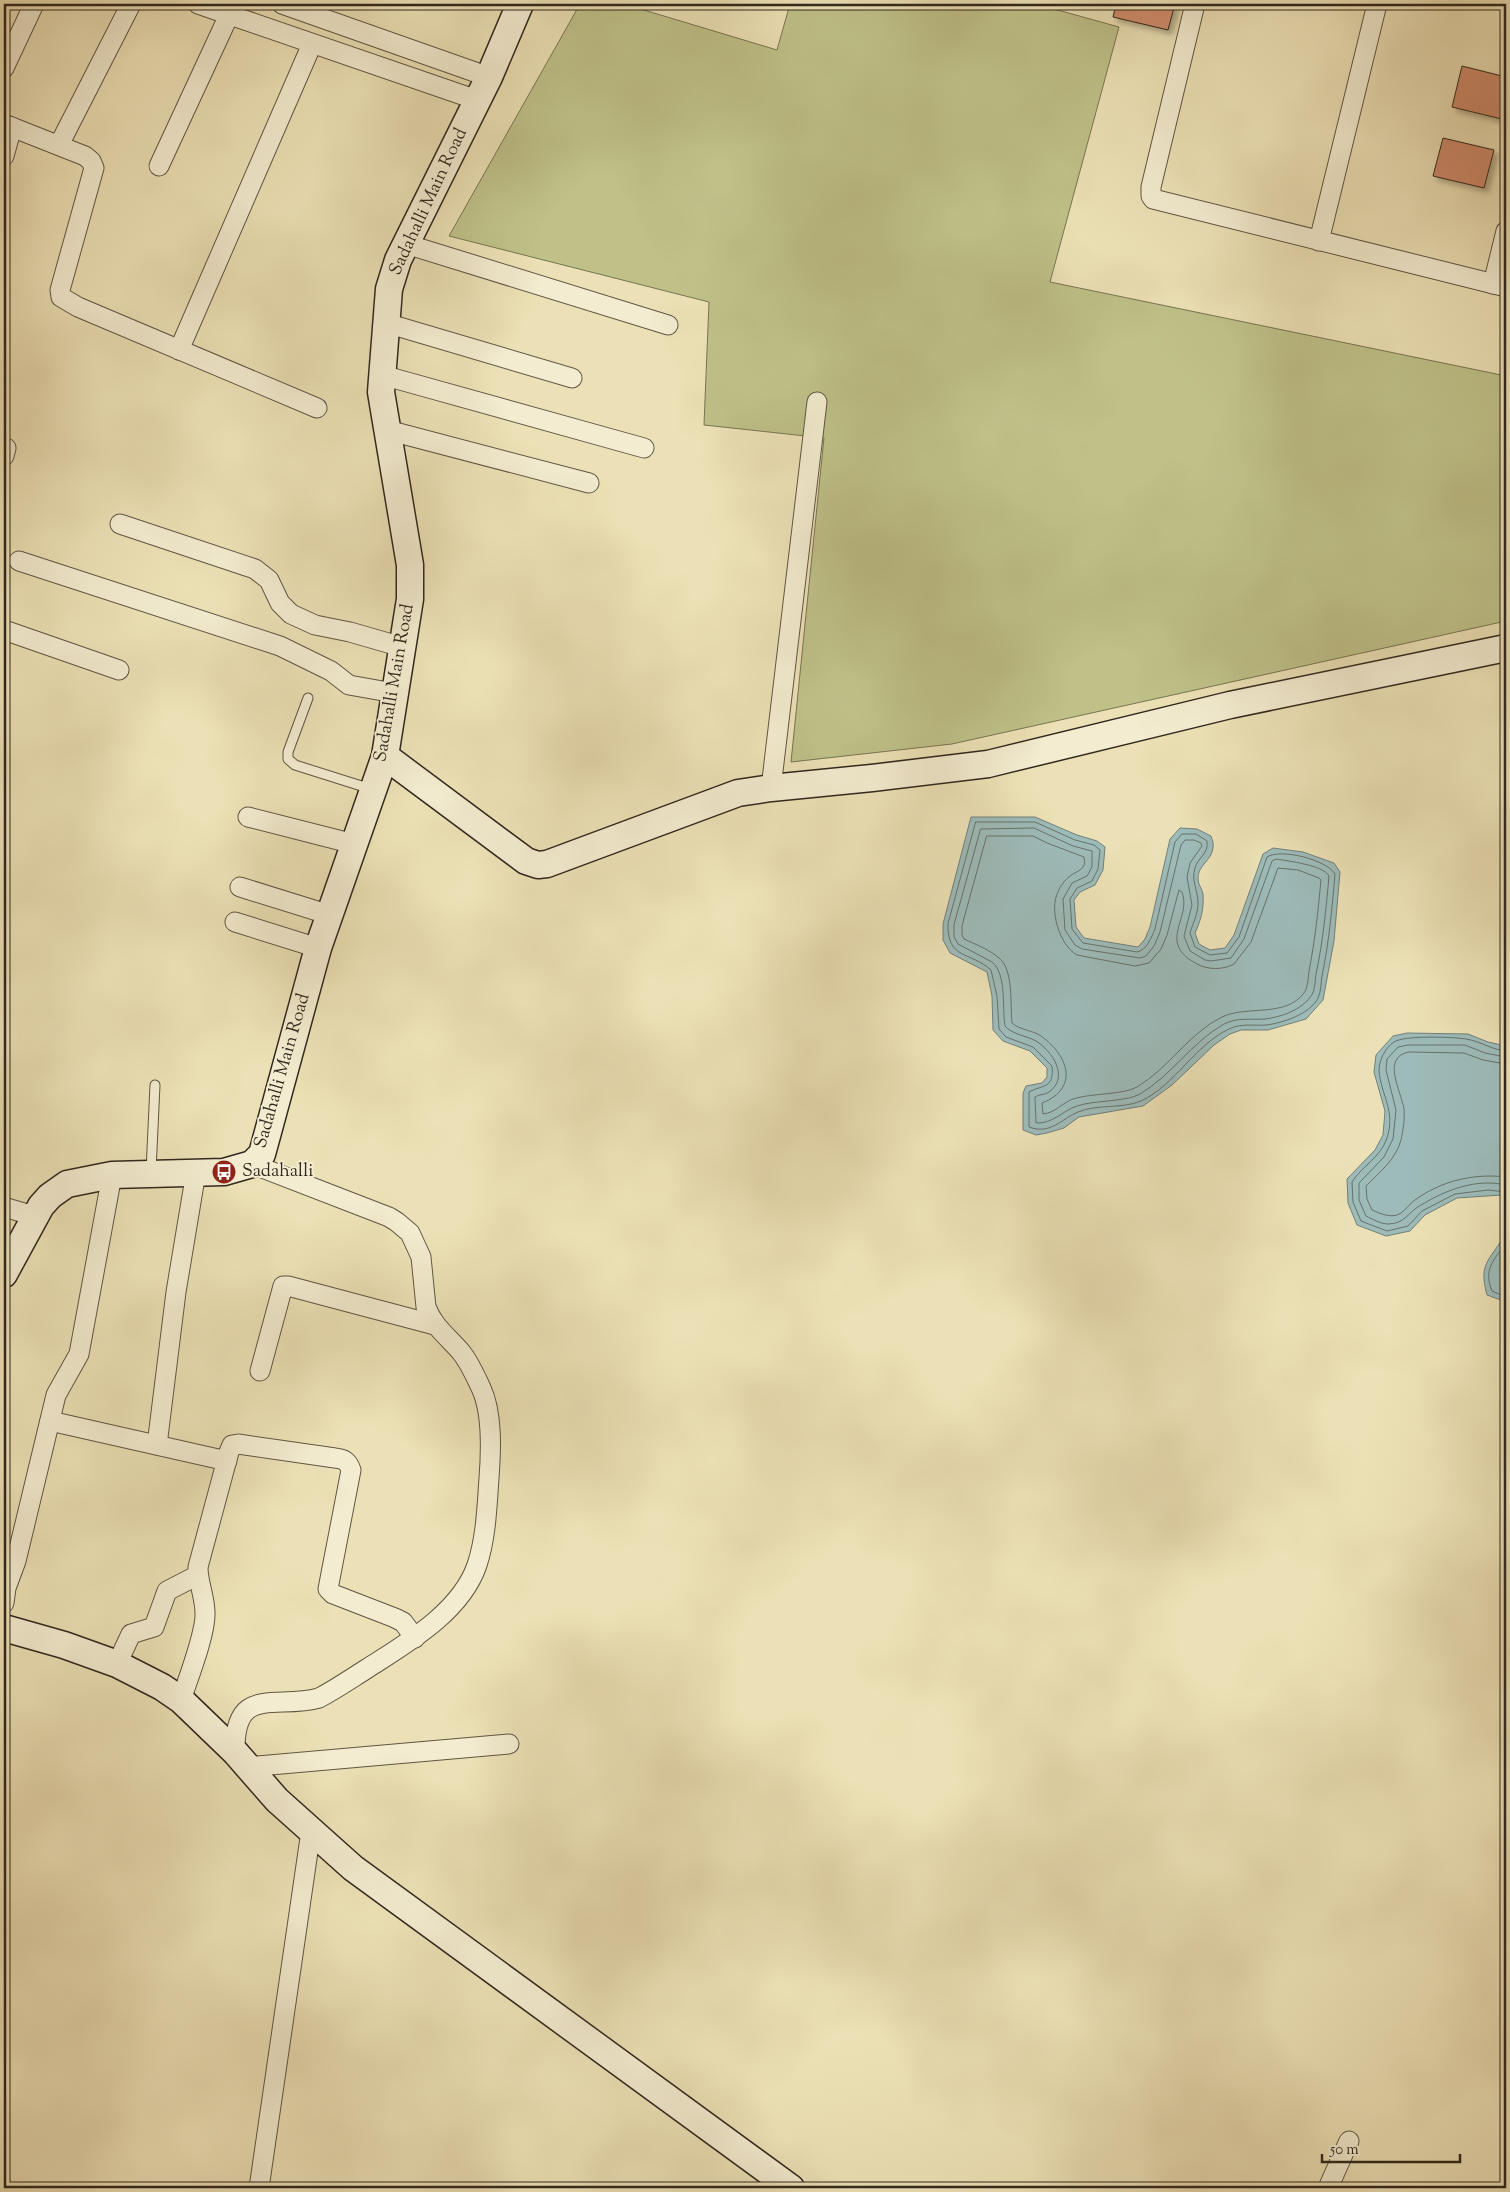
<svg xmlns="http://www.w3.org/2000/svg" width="1510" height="2192" font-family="'Sorts Mill Goudy',serif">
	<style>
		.green { fill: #bfc189; stroke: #787453 }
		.water { fill: #9dbbb9; stroke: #71807b }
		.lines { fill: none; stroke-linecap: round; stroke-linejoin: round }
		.shore { stroke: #66726b; stroke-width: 1 }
		.building { fill: #cf8c6d; stroke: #30281d; filter: url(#shadow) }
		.lane-casing { stroke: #5f5643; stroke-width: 11 }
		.street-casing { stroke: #5f5643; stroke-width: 21 }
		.secondary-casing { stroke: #30281d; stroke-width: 29 }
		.lane { stroke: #f3ecd0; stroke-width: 9 }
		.street { stroke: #f3ecd0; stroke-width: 19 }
		.secondary { stroke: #f3ecd0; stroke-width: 26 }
		.labels { text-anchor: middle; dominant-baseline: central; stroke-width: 4; stroke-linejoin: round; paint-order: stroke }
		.street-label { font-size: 18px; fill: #30281d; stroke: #f3ecd0 }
		.poi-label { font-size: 18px; fill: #30281d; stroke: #f3ecd0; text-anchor: start }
	</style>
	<defs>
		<filter id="shadow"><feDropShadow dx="4.5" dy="4.5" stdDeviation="2.5" flood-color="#0004"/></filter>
	</defs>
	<rect width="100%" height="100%" fill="#ece1b6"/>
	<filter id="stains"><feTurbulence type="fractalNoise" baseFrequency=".004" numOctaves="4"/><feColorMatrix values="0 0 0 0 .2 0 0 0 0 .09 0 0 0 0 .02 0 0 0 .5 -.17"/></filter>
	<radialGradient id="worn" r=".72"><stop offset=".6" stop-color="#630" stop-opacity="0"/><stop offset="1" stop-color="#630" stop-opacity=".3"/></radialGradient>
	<path class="green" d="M580,4h44l153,46 13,-46h246l83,23 -69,255 456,94v245l-554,123 -161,18 33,-324 -120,-13 5,-123 -260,-66z"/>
	<g class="water">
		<path d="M971,817h64l42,18 20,6 8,6 -2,23 -8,15 -15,7 -6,8 2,27 8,11 54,9 7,-8 5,-12 20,-88 10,-11 17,1 14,7c1,3 3,8 2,12 -1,12 -16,18 -15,31 0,5 4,10 5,15 1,15 -2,26 -8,39l4,11 11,6 15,-2 9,-13 29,-81 10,-6 30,4 31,11 6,9 -6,69 -11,59 -17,19 -38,11h-27l-11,4 -16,11 -42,40 -29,21 -64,11 -15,11 -17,5 -11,2 -13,-5v-37l3,-7 16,-3 5,-6v-9l-17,-17 -27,-10 -10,-11 -1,-34 -5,-24 -37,-19 -7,-13v-16z"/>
		<path d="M1407,1033l61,1 20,8 18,4v156l-4,-7 -45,3 -32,17 -15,16 -24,5 -29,-11 -9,-22 -1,-24 28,-29 8,-15 2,-24 -11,-39 2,-17 17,-19z"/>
		<path d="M1506,1231v71l-19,-7c-10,-35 6,-35 19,-64z"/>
	</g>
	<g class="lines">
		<g class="shore">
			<path d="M976,822h59l40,18 19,5 6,5 -2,19 -6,12 -15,7 -7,11 2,30 11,14 54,9c10,-2 14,-14 18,-23l20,-87 7,-8h14l11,7c2,13 -9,16 -12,27 -4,13 3,22 3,35 0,11 -5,20 -8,30l5,14 15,8 17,-2 12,-16 28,-80c14,-9 60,3 68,17 -3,35 -6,68 -13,102 -1,6 -1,16 -4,22 -8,16 -35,25 -52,27 -13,1 -25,-2 -37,4 -33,15 -55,57 -88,72 -19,8 -44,3 -63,11 -17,7 -27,23 -49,15v-35c15,-8 25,-3 23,-26l-19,-19 -27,-10 -7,-8 -2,-33 -6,-26c-21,-19 -44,-10 -43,-46z"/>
			<path d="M981,829l53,-1 39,18 19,5v16l-5,9 -15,7 -9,16 2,31 10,15 7,4 58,9 6,-2 8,-10 6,-14 21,-87 4,-5h9l7,3 1,3 -12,17 -3,14 5,28 -8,31 6,15 15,9 6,1 20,-3 13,-19 28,-78 4,-2c12,2 47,6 53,17 -3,33 -6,66 -13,98 -1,7 -1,17 -5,22 -9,14 -30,21 -46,23 -14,1 -27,-2 -41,5 -32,18 -52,51 -84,70 -14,8 -46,6 -63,12 -15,5 -24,18 -41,17l-1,-26c4,-3 10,-2 14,-5 21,-15 3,-41 -13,-51 -11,-6 -23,-6 -31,-15 -3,-17 2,-52 -13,-64l-34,-18 -4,-7v-12z"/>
			<path d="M987,836h46l14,7 37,14c3,13 -6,13 -14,19 -5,4 -10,10 -12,16 -9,17 1,53 19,63l58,11 14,-3 12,-14 6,-14 12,-45 3,2c10,27 -26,50 15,72 11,6 26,6 37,0l17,-22 27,-74 20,2 21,8 2,2c-3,31 -6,61 -12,91 -1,7 -1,17 -5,22 -19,25 -57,12 -82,24 -33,16 -53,51 -85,70 -14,8 -46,6 -64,12 -11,4 -18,14 -30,15l-1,-11c38,-15 26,-48 -1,-67 -9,-6 -21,-6 -29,-13 -2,-17 2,-53 -13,-65 -9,-8 -24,-14 -35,-19l-2,-4v-9z"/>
			<path d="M1506,1051c-14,-1 -26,-10 -40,-12 -12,-2 -62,-4 -72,3 -9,6 -15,18 -15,29 2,24 17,40 8,67 -6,19 -25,28 -35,44l1,20 8,19 26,10 21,-5 14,-15 33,-17 33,-4 18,2"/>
			<path d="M1506,1057l-21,-4 -20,-8h-57l-10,2 -11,12 -1,11 10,40 -3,29 -9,18 -25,26v17l7,16c6,3 15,8 22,8 17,0 20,-12 33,-19 25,-15 55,-27 85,-20"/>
			<path d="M1506,1064l-23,-4 -19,-7 -55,-1c-28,5 -8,39 -5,57 1,9 -1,22 -3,31 -5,19 -21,32 -35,46l1,13 5,11c9,4 20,9 29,3 5,-3 9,-10 14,-13 26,-19 59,-27 91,-23"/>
			<path d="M1506,1243c-12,17 -23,26 -14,48l14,6"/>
		</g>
	</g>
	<g class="building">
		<path d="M1116,4h59l-7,26 -55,-13z"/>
		<path d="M1462,66l44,11v43l-54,-13z"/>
		<path d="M1443,138l51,12 -10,38 -51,-12z"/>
	</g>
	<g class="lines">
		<defs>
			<g id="lane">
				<path d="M308,698l-20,54v7l7,6 76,24"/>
				<path d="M151,1171l4,-86"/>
			</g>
			<g id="street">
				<path d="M198,4l279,96"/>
				<path d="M282,4l207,73"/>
				<path d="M1195,4l-44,183v9l2,3 353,88"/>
				<path d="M4,68l30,-64"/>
				<path d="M4,124l81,32 6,5 3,7 -34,122 1,7 17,10 239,101"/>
				<path d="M59,145l72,-141"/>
				<path d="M4,156l8,-29"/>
				<path d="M159,166l70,-151"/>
				<path d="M1319,241l58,-237"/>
				<path d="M406,244l262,81"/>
				<path d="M1493,284l13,-53"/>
				<path d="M386,323l186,55"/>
				<path d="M179,350l133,-306"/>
				<path d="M382,375l262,73"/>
				<path d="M387,430l202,53"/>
				<path d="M4,456l2,-8"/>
				<path d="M120,524l135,45 14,11 11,23 11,11 24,11 35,7 52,15"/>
				<path d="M19,561l261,85 51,25 18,14 45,8"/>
				<path d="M4,630l115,40"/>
				<path d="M771,788l46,-386"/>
				<path d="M248,817l106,27"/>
				<path d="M240,887l90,28"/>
				<path d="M235,922l83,26"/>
				<path d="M4,1207l30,9"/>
				<path d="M260,1371l23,-85h5l147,39"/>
				<path d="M50,1421l177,40"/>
				<path d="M157,1445l19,-153 20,-120"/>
				<path d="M4,1603l2,-15 10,-27 40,-166 23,-41 33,-179"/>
				<path d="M117,1664l14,-30 23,-7 13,-36 31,-16"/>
				<path d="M181,1700c7,-21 25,-67 24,-87 0,-16 -7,-30 -7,-46l31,-115 3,-7 6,-1 97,14c9,1 13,3 16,12l-23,119 5,5 62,24 8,4 12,16"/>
				<path d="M235,1752c-1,-68 40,-42 84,-54 17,-9 33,-20 49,-30 39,-25 93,-56 109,-103 9,-27 10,-58 12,-87 2,-26 4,-65 -8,-90 -5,-11 -12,-26 -20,-36 -13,-15 -28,-26 -35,-45l-5,-50 -11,-24 -13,-11 -8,-5 -137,-53"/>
				<path d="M247,1767l262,-23"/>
				<path d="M259,2188l52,-357"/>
				<path d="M1328,2188l21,-47"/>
			</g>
			<g id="secondary">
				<path d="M385,756l141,105 12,4 9,-1 191,-71 33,-5 101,-10 116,-14 242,-59 276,-57"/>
				<path d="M4,1274l37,-68 9,-10 17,-12 45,-9 112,-3 28,-8 10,-10 56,-206 67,-192 25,-157v-34l-29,-173 8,-103 9,-29 91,-183 31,-73"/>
				<path d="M4,1628l60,17 53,19 45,23 19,13 54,52 42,48 76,68 438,320"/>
			</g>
		</defs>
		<use href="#lane" class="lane-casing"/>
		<use href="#street" class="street-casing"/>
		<use href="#secondary" class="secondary-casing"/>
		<use href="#lane" class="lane"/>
		<use href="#street" class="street"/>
		<use href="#secondary" class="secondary"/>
	</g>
	<defs>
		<symbol id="bus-disc" viewBox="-11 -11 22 22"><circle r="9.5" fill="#8f2418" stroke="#f3ecd0"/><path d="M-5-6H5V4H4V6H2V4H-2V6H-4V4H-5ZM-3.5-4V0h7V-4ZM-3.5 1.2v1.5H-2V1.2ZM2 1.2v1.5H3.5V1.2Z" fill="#fff"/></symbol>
	</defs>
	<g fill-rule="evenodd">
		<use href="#bus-disc" x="210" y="1158" width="28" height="28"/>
	</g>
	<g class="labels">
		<g class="street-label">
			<text transform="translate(429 202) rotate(-65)">Sadahalli Main Road</text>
			<text transform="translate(395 683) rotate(-80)">Sadahalli Main Road</text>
			<text transform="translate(283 1071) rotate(-74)">Sadahalli Main Road</text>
		</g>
		<g class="poi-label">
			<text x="242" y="1172">Sadahalli</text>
		</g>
	</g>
	<rect width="1510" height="2192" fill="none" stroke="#ece1b6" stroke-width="20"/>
	<rect x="5" y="5" width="1500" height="2182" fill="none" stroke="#30281d" stroke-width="2.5"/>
	<rect x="10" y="10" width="1490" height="2172" fill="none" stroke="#30281d"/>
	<path d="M1322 2154v8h138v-8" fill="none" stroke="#30281d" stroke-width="2.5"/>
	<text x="1330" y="2154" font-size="15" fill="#30281d" stroke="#f3ecd0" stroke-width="4" paint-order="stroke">50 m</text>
	<rect width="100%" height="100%" filter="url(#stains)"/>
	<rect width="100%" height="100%" fill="url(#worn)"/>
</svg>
